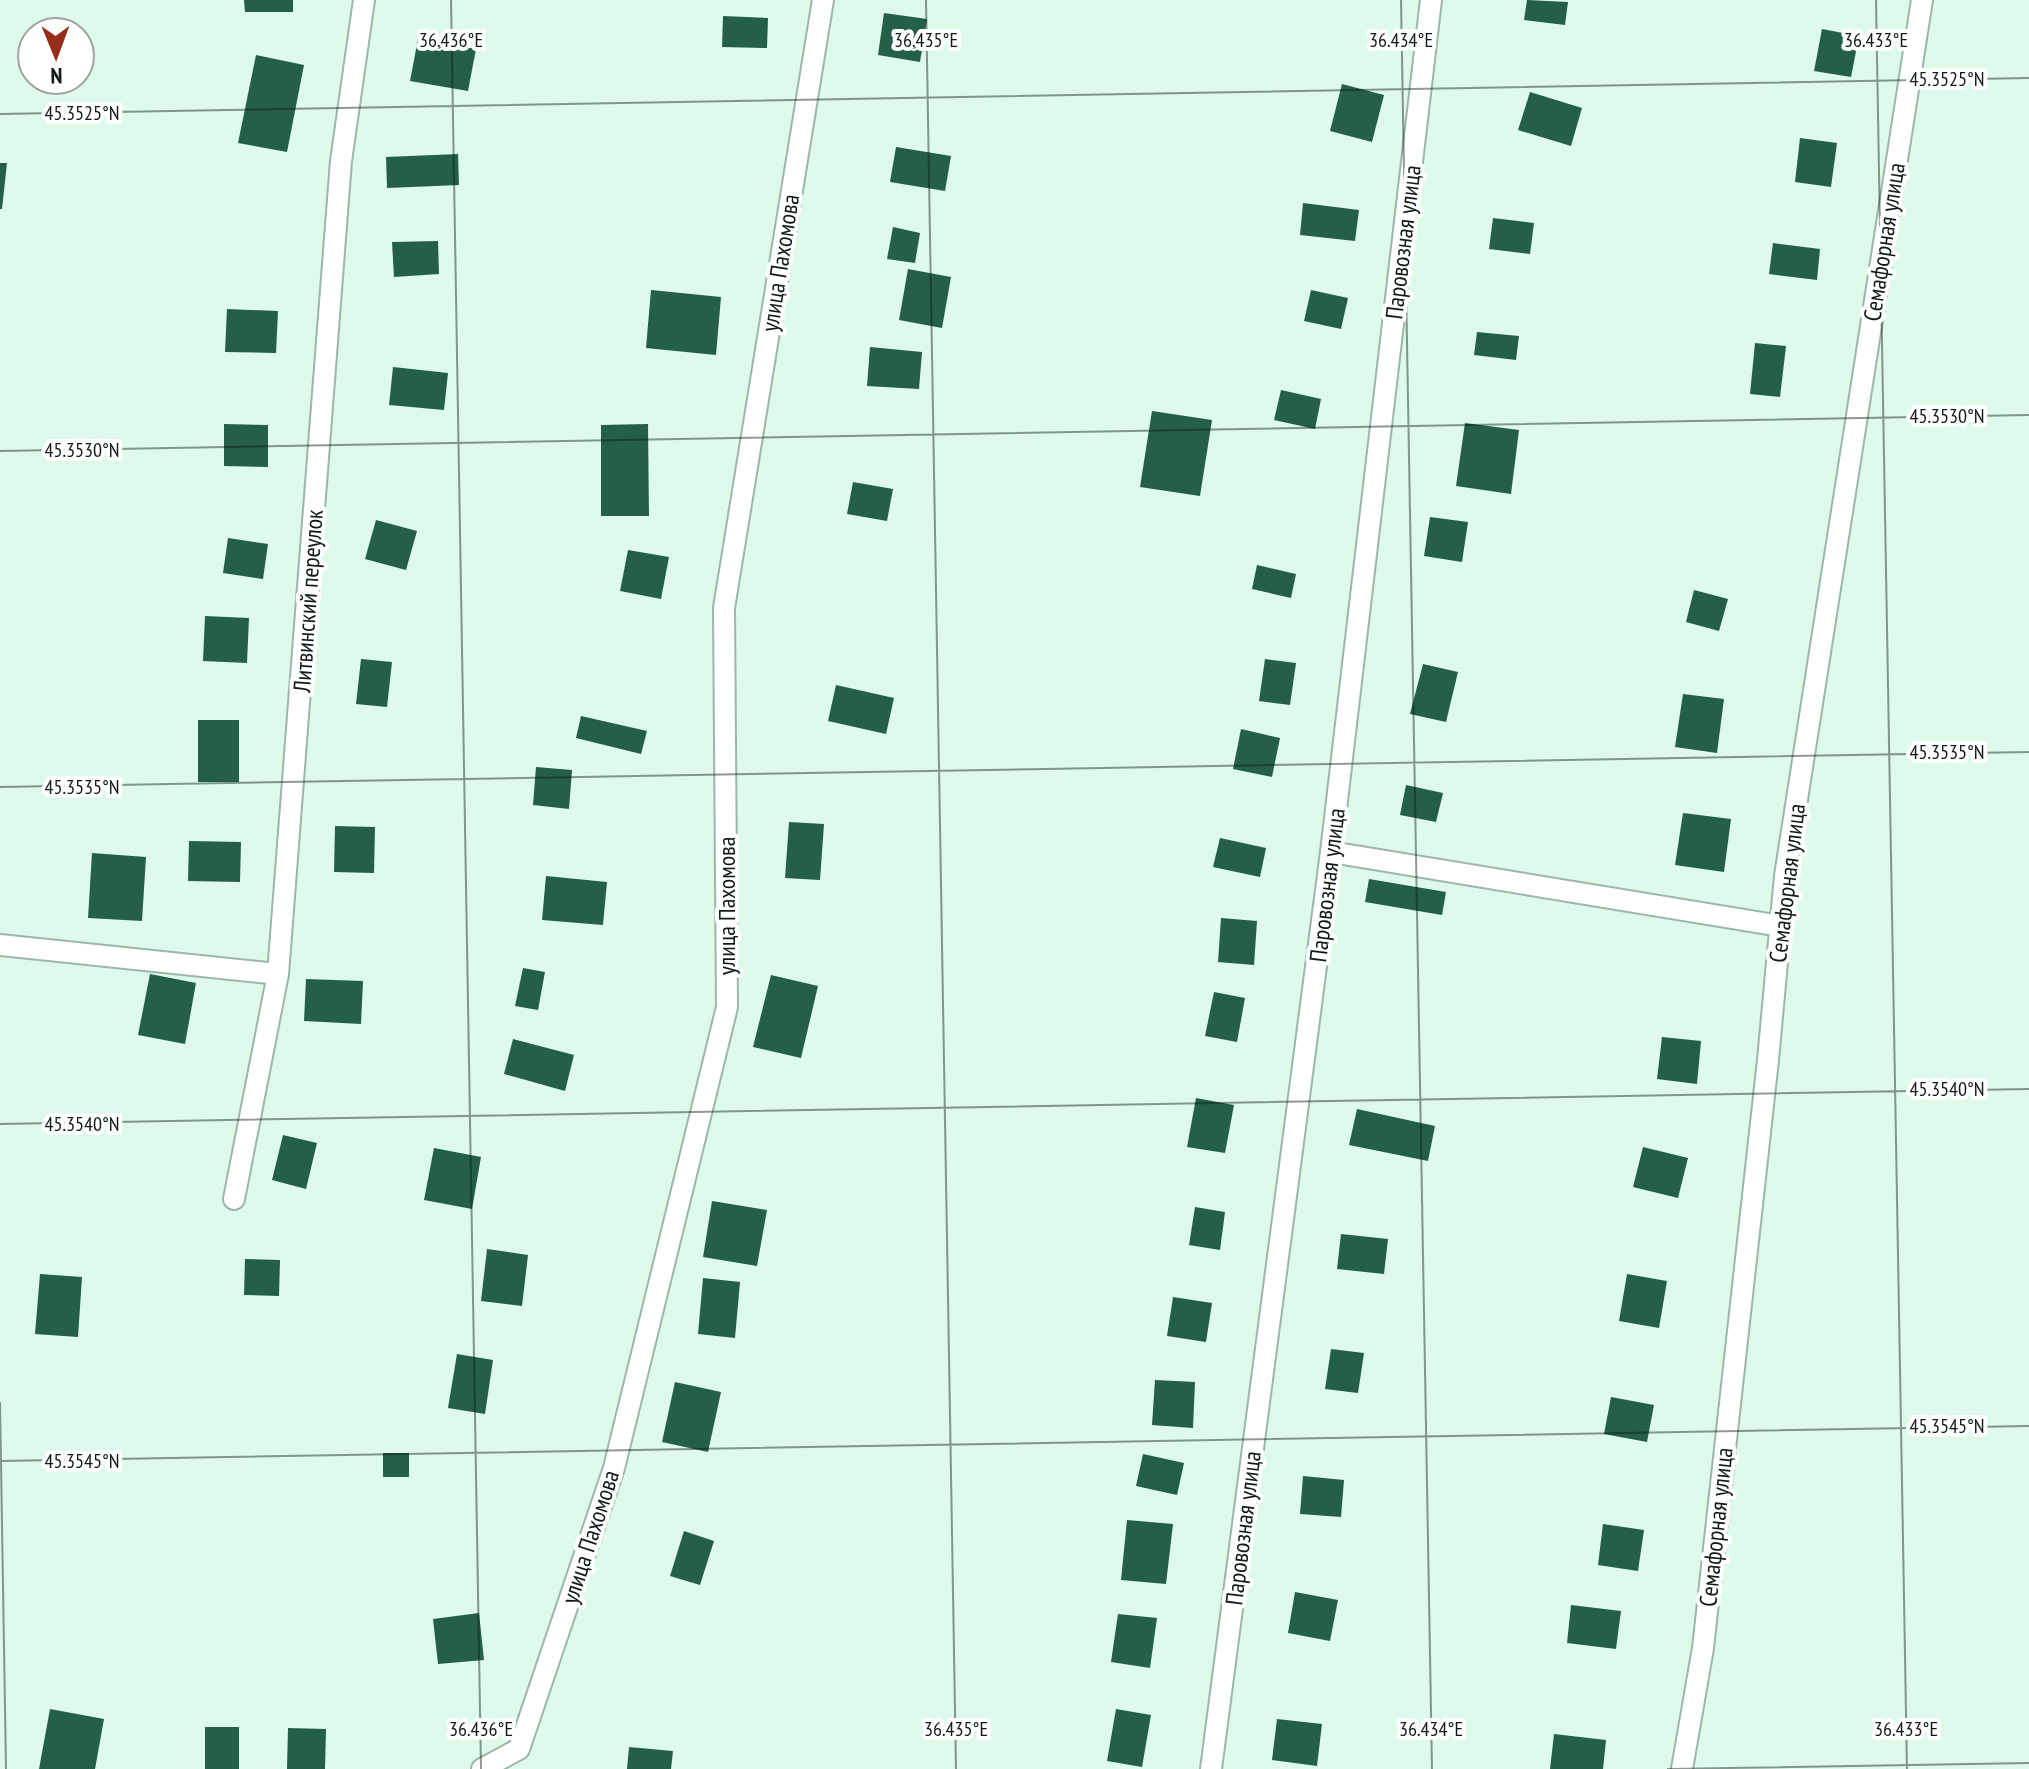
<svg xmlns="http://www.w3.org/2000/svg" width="2029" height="1769" font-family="'PT Sans Narrow',sans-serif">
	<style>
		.building { fill: #245f47 }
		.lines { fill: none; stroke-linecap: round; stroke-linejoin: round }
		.service-casing { stroke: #9cb7aa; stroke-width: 24 }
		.service { stroke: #fff; stroke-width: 20 }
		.ticks { fill: none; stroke: #101a16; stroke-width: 2; stroke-opacity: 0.45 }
		.labels { text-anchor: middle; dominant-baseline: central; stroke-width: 8; stroke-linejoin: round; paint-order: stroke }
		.street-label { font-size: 24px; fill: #101a16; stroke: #fff }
		.ticks-label { font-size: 20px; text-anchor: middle; fill: #101a16; stroke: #fff; stroke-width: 8; stroke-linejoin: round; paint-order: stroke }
	</style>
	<rect width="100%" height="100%" fill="#ddfaeb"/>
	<g class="building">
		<path d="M244,0h49v12h-48z"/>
		<path d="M1527,0l41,2 -3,23 -41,-5z"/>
		<path d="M884,13l43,6 -7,43 -42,-7z"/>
		<path d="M723,16l45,2 -1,30 -45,-1z"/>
		<path d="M1822,29l37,7 -8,41 -37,-6z"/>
		<path d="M418,39l58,10 -8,42 -58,-10z"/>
		<path d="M256,55l48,10 -17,87 -49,-9z"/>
		<path d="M1342,84l42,11 -12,47 -42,-11z"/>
		<path d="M1530,92l52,16 -11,38 -53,-16z"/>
		<path d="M1800,138l37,5 -6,44 -36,-5z"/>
		<path d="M896,147l55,9 -6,35 -55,-9z"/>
		<path d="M458,154l1,31 -72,3 -1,-31z"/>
		<path d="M0,163h7l-5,46h-2z"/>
		<path d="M1303,203l56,7 -4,31 -55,-6z"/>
		<path d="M1493,218l41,5 -4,31 -41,-5z"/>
		<path d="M893,227l27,6 -5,30 -28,-4z"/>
		<path d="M438,241l1,33 -45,3 -2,-35z"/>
		<path d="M1773,243l47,6 -3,31 -48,-6z"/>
		<path d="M908,269l43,8 -9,51 -43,-8z"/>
		<path d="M651,290l70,7 -5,58 -70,-7z"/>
		<path d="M1311,290l37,8 -7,31 -37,-8z"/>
		<path d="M227,309l51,2 -2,42 -51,-1z"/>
		<path d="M1477,332l42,4 -3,24 -42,-5z"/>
		<path d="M1755,343l31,3 -6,51 -30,-3z"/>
		<path d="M870,347l52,5 -3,37 -52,-3z"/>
		<path d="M393,367l55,6 -4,37 -55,-5z"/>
		<path d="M1281,390l40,9 -6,30 -41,-9z"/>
		<path d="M1152,411l60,9 -12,76 -60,-9z"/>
		<path d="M1465,423l54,7 -8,64 -55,-8z"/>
		<path d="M224,424l44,1v42l-44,-1z"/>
		<path d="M648,424l1,92h-48v-91z"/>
		<path d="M853,482l40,7 -6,32 -40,-7z"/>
		<path d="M1430,517l38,5 -6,40 -38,-6z"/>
		<path d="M376,520l41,11 -11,39 -41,-11z"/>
		<path d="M228,538l40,6 -5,35 -40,-6z"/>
		<path d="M628,550l41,7 -8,42 -41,-8z"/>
		<path d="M1257,565l39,9 -5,24 -39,-9z"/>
		<path d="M1694,590l34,9 -9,32 -33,-9z"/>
		<path d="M205,616l44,2 -2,45 -44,-2z"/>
		<path d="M361,659l31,3 -5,45 -31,-3z"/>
		<path d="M1265,659l31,4 -6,42 -31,-4z"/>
		<path d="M1423,664l35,8 -12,50 -36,-8z"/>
		<path d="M836,685l58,13 -8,36 -58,-13z"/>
		<path d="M1683,694l41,5 -7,54 -42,-6z"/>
		<path d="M581,716l66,15 -6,23 -65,-16z"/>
		<rect x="198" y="720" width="41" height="62"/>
		<path d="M1241,729l39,9 -8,39 -39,-8z"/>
		<path d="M536,767l36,3 -3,39 -36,-4z"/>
		<path d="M1406,785l37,8 -7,29 -36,-7z"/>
		<path d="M1683,813l48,6 -7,53 -49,-7z"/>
		<path d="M789,822l35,2 -4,56 -35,-2z"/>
		<path d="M335,826l40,1 -1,46 -40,-1z"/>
		<path d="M1220,838l46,10 -6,29 -47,-10z"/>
		<path d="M189,841l52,1 -1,40 -52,-1z"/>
		<path d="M92,853l54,4 -4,64 -54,-3z"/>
		<path d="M546,876l61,6 -4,43 -61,-5z"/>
		<path d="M1369,879l77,13 -4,23 -77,-13z"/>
		<path d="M1221,918l36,3 -3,44 -36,-3z"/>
		<path d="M523,968l22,4 -7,38 -23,-4z"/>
		<path d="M150,974l46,9 -11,61 -47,-9z"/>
		<path d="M771,975l47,11 -17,72 -48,-11z"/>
		<path d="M306,979l57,2 -2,43 -57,-3z"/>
		<path d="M1214,992l31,6 -8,44 -32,-6z"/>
		<path d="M1662,1037l39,4 -4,43 -40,-5z"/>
		<path d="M513,1039l61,16 -9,36 -61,-17z"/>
		<path d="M1196,1098l38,7 -9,48 -38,-6z"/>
		<path d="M1357,1109l78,17 -7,35 -79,-16z"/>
		<path d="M283,1135l34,8 -11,46 -34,-9z"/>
		<path d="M1643,1147l45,11 -10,40 -45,-11z"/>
		<path d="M434,1148l47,9 -9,52 -48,-9z"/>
		<path d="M712,1201l55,9 -10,56 -54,-9z"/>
		<path d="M1195,1207l30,5 -5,38 -31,-5z"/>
		<path d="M1341,1234l47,5 -4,35 -47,-5z"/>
		<path d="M487,1249l41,6 -6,51 -41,-5z"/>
		<path d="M245,1259l35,1 -1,36 -35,-1z"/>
		<path d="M40,1274l42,3 -4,60 -43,-3z"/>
		<path d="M1627,1274l40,7 -8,47 -40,-7z"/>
		<path d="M703,1278l37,4 -5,56 -37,-4z"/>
		<path d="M1173,1297l39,6 -6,39 -39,-6z"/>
		<path d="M1331,1349l33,4 -6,40 -33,-4z"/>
		<path d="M457,1354l36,6 -8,54 -37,-6z"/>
		<path d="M1155,1380l40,2 -2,46 -41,-3z"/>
		<path d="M675,1382l46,10 -13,60 -46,-10z"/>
		<path d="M1611,1397l43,8 -7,37 -43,-8z"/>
		<rect x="383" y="1453" width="26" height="24"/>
		<path d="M1143,1454l41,9 -7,32 -41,-9z"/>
		<path d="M1303,1476l41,4 -3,37 -41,-3z"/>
		<path d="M1127,1520l46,4 -7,60 -45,-4z"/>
		<path d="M1603,1524l41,6 -6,41 -40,-6z"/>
		<path d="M684,1531l30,10 -14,44 -30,-9z"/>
		<path d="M1295,1592l43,8 -8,41 -42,-8z"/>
		<path d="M1571,1605l50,6 -5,38 -49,-6z"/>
		<path d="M479,1613l5,47 -46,4 -5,-45z"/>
		<path d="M1118,1614l39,4 -7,50 -39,-6z"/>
		<path d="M50,1709l54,10 -9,50h-56z"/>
		<path d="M1116,1709l35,6 -9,52 -35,-6z"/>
		<path d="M1277,1719l45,5 -5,42 -45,-6z"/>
		<rect x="205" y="1727" width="34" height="42"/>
		<path d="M288,1728l38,1 -1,40h-38z"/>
		<path d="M1554,1734l52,6 -3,29h-53z"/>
		<path d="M629,1747l44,4 -2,18h-44z"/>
	</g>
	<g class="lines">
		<defs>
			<g id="service">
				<path d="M1331,852l449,74"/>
				<path d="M0,945l278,29"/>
				<path d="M234,1199l44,-225 63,-813 23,-161"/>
				<path d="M482,1769l37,-20 95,-281 113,-461 -3,-399 99,-608"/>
				<path d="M1211,1769l120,-917 100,-852"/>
				<path d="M1682,1769l21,-121 65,-588 17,-184 137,-876"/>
			</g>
		</defs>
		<use href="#service" class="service-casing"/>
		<use href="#service" class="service"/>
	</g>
	<path class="ticks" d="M451,0l30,1769M926,0l30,1769M1401,0l31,1769M1876,0l31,1769M0,114l2029,-36M0,451l2029,-36M0,787l2029,-35M0,1124l2029,-35M0,1402l6,367M0,1461l2029,-35M1667,1769l362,-6"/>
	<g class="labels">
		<g class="street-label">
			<text transform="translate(1403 242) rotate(-83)">Паровозная улица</text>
			<text transform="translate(1884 242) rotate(-81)">Семафорная улица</text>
			<text transform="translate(780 263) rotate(-81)">улица Пахомова</text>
			<text transform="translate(308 601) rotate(-86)">Литвинский переулок</text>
			<text transform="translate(1787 883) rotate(-83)">Семафорная улица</text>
			<text transform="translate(1327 885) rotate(-83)">Паровозная улица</text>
			<text transform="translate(726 906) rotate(-90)">улица Пахомова</text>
			<text transform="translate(1716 1527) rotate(-84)">Семафорная улица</text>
			<text transform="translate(1243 1528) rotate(-83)">Паровозная улица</text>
			<text transform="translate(590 1537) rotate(-72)">улица Пахомова</text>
		</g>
	</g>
	<g class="ticks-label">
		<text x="451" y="47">36.436°E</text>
		<text x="926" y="47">36.435°E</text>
		<text x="1401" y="47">36.434°E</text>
		<text x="1876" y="47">36.433°E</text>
		<text x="1947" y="86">45.3525°N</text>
		<text x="82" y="120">45.3525°N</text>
		<text x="1947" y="423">45.3530°N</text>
		<text x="82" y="457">45.3530°N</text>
		<text x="1947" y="759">45.3535°N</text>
		<text x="82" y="794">45.3535°N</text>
		<text x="1947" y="1096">45.3540°N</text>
		<text x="82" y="1131">45.3540°N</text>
		<text x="1947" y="1433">45.3545°N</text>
		<text x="82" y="1468">45.3545°N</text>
		<text x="481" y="1736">36.436°E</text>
		<text x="956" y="1736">36.435°E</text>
		<text x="1431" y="1736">36.434°E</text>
		<text x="1906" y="1736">36.433°E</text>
	</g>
	<g transform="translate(56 56) rotate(179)"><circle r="38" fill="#ffffff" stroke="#9fa3a2" stroke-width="2"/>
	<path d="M0-6L14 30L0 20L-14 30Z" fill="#962c1a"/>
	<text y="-12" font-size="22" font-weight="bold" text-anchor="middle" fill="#101a16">N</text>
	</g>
</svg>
